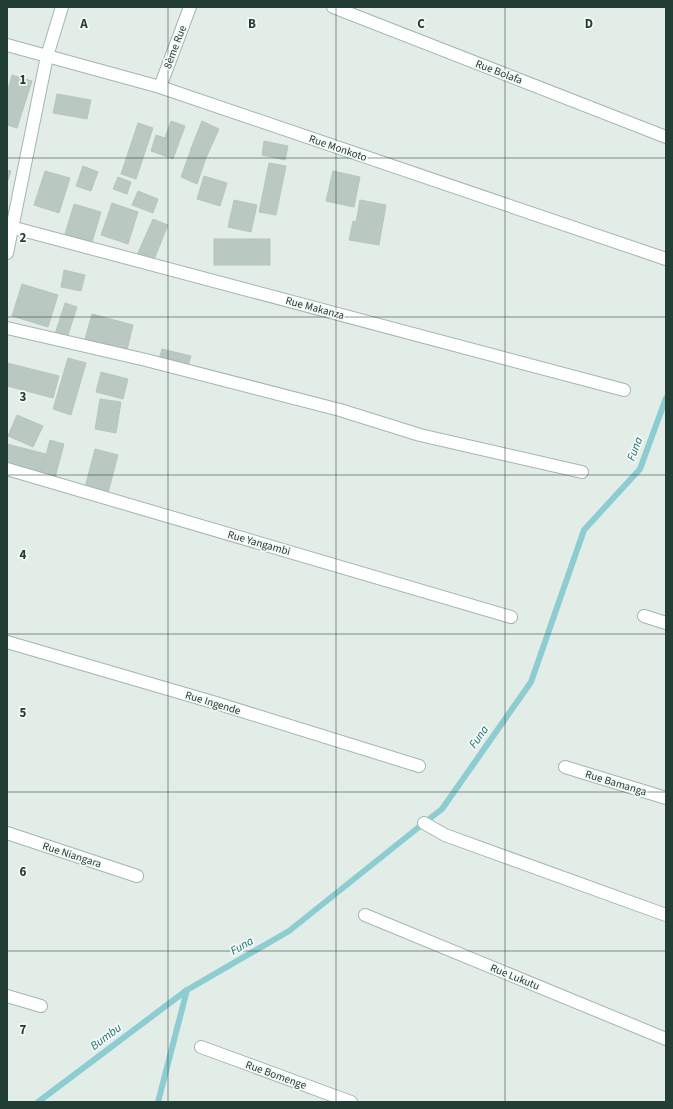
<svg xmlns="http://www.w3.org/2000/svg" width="673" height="1109" font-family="'Source Sans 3',sans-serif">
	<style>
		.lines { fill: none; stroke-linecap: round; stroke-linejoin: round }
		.stream { stroke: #8dccd0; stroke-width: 6 }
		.building { fill: #b9c8c1; stroke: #b6c6be }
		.minor-casing { stroke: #a6b5af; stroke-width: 14 }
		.minor { stroke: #fff; stroke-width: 12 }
		.grid { fill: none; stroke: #233e35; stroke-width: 1; stroke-opacity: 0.55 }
		.labels { text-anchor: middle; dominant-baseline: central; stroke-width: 3.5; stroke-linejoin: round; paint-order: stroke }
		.street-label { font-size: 11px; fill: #233e35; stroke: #f4f9f6 }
		.water-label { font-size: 12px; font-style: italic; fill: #1e7179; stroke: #f4f9f6 }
		.grid-label { font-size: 13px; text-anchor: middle; font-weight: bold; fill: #233e35; stroke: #f4f9f6; stroke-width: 3.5; stroke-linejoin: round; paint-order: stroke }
	</style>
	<rect width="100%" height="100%" fill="#e3ede8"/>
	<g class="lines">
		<g class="stream">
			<path d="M38,1102l149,-112 102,-59 135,-108 18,-14 89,-127 53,-152 56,-61 26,-71"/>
			<path d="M158,1102l29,-112"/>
		</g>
	</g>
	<g class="building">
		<path d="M12,75l20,6 -15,47 -10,-3v-32z"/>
		<path d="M57,94l34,6 -4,19 -34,-6z"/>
		<path d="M171,121l14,5 -12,33 -22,-8 5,-16 9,3z"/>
		<path d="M202,121l17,8 -13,29 -16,-7z"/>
		<path d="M138,123l15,5 -17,51 -15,-5z"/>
		<path d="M264,141l24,5 -3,14 -23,-5z"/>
		<path d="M190,152l16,6 -9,26 -16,-7z"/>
		<path d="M269,163l17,3 -10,49 -17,-3z"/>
		<path d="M83,166l15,6 -7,19 -15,-5z"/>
		<path d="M7,170l4,1 -4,12z"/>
		<path d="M45,171l25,7 -11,35 -25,-8z"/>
		<path d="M333,171l27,6 -6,30 -28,-6z"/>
		<path d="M204,176l23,7 -7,23 -23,-7z"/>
		<path d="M118,177l13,5 -4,12 -14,-5z"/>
		<path d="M138,191l20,8 -5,14 -21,-8z"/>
		<path d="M234,200l23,5 -6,27 -23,-5z"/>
		<path d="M360,200l26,5 -7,40 -30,-5 4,-19 3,1z"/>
		<path d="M112,203l26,9 -10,32 -27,-9z"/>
		<path d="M74,204l27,8 -9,30 -27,-8z"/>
		<path d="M153,219l15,6 -15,37 -16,-7z"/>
		<rect x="214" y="239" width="56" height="26"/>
		<path d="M64,270l21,5 -4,16 -20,-4z"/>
		<path d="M22,284l36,11 -10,32 -36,-11z"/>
		<path d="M65,303l12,4 -10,31 -12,-4z"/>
		<path d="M92,314l41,11 -6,25 -42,-11z"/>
		<path d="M162,349l29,7 -3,10 -29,-7z"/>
		<path d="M68,358l18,5 -15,52 -18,-6z"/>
		<path d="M7,363l52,13 -6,22 -46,-12z"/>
		<path d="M101,372l27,7 -5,20 -27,-7z"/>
		<path d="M100,399l21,3 -5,31 -21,-4z"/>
		<path d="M17,415l26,11 -10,21 -25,-11z"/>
		<path d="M50,440l14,4 -9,34 -14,-4z"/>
		<path d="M7,444l39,10 -5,20 -34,-8z"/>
		<path d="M95,449l23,6 -10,38 -23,-6z"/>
	</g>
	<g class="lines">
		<defs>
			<g id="minor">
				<path d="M333,7l333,130"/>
				<path d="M7,45l153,42 506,172"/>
				<path d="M160,87l30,-80"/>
				<path d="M7,226l617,164"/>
				<path d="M7,253l40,-197 15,-49"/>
				<path d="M7,328l139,32 194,50 80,25 162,37"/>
				<path d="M7,469l504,148"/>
				<path d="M644,616l22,7"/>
				<path d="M7,642l209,61 203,63"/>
				<path d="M565,767l101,31"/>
				<path d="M424,823l21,12 221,80"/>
				<path d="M7,833l130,43"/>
				<path d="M365,915l301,124"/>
				<path d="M7,996l34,10"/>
				<path d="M201,1047l150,55"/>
			</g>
		</defs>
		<use href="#minor" class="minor-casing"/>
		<use href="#minor" class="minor"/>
	</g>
	<path class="grid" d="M168,7v1095M336,7v1095M505,7v1095M7,158h659M7,317h659M7,475h659M7,634h659M7,792h659M7,951h659"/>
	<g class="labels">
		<g class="street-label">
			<text transform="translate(175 47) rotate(-69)">8ème Rue</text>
			<text transform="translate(499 72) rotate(21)">Rue Bolafa</text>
			<text transform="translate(338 148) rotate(19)">Rue Monkoto</text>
			<text transform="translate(315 308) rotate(15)">Rue Makanza</text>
			<text transform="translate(259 543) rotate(16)">Rue Yangambi</text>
			<text transform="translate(213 703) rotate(17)">Rue Ingende</text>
			<text transform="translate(616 783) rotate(17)">Rue Bamanga</text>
			<text transform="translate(72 855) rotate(18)">Rue Niangara</text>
			<text transform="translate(515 977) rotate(22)">Rue Lukutu</text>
			<text transform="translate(276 1075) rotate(20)">Rue Bomenge</text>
		</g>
		<g class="water-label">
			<text transform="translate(635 449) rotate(-69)">Funa</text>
			<text transform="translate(479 737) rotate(-55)">Funa</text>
			<text transform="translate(242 946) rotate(-30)">Funa</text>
			<text transform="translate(106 1037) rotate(-37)">Bumbu</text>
		</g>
	</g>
	<g class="grid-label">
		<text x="84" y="28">A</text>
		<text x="252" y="28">B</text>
		<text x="421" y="28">C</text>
		<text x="589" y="28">D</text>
		<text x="23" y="84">1</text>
		<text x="23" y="242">2</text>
		<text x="23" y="401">3</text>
		<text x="23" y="559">4</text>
		<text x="23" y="717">5</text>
		<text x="23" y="876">6</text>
		<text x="23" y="1034">7</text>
	</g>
	<rect width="673" height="1109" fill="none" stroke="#233e35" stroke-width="16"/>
</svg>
